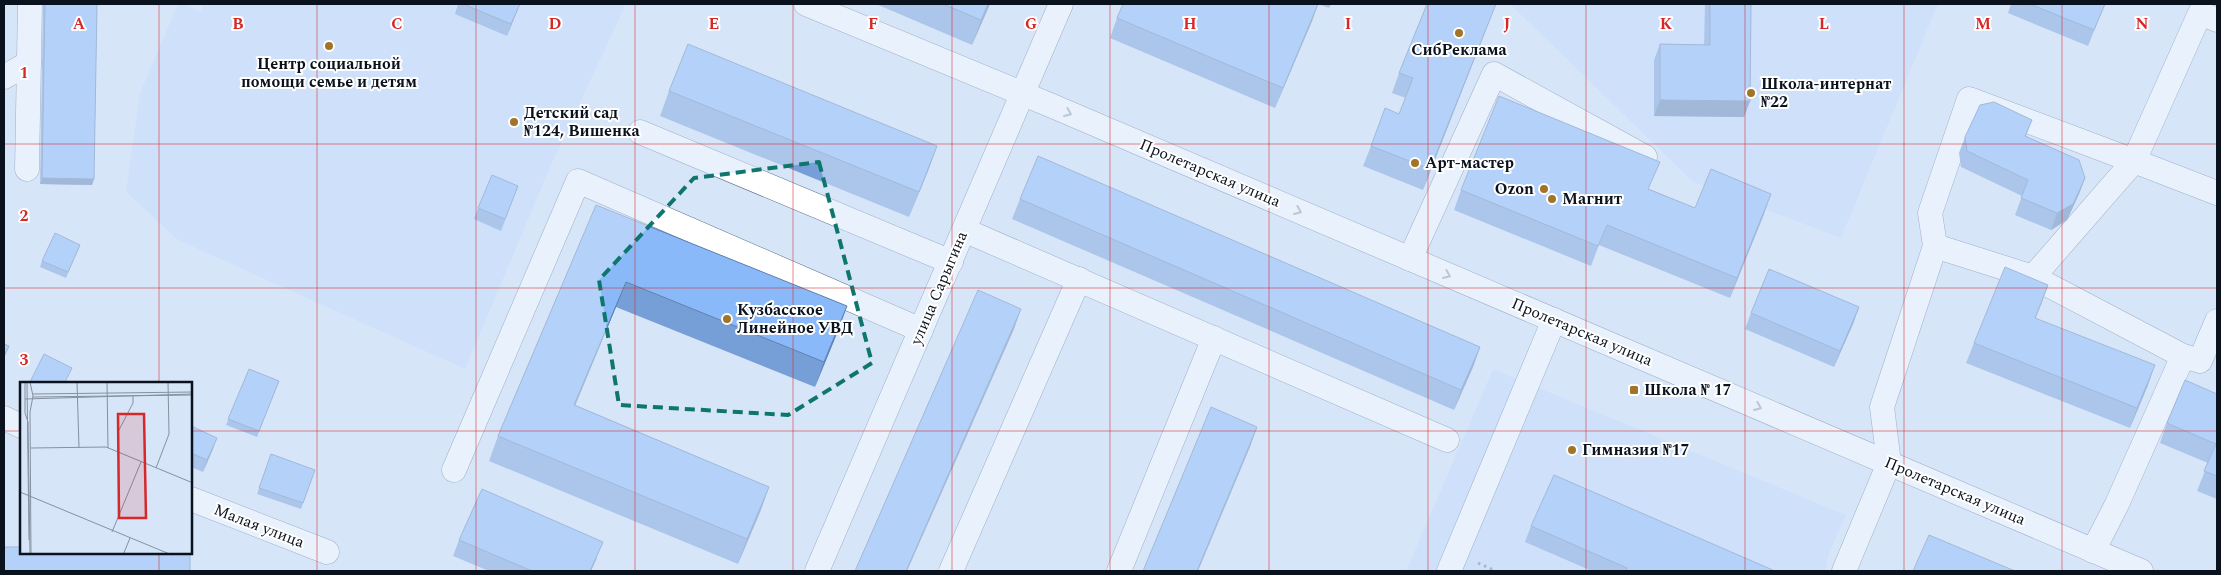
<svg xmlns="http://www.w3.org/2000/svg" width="2221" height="575" font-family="Spectral,serif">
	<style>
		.built { fill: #c5dbfa }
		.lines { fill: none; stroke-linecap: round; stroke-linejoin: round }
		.minor-casing { stroke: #596e8b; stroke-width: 25 }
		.path { stroke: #737e8e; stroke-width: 3; stroke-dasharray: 2.5 4; stroke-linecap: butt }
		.minor { stroke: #fff; stroke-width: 24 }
		.wall { fill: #779fd7 }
		.shaded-wall { fill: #6182af }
		.building { fill: #8ab9fa; stroke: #6182af }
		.oneway { stroke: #9da0a5 }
		.marked { fill: none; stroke: #0f766e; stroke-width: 4; stroke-dasharray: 10 6; stroke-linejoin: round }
		.grid { fill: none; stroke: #d62828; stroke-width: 1; stroke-opacity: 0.55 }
		.poi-dot { fill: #a27427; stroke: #fff; stroke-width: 2 }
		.labels { text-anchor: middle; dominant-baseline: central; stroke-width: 4; stroke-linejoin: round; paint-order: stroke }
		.poi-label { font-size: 16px; font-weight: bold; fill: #0a121d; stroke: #fff; text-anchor: start }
		.street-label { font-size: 16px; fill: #0a121d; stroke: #fff }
		.inset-road { fill: none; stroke: #8591a1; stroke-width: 1 }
		.view { fill: #d62828; fill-opacity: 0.15; stroke: #d62828; stroke-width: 2.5 }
		.inset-edge { fill: none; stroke: #0a121d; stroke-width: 2.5 }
		.grid-label { font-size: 16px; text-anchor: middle; font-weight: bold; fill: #d62828; stroke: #fff; stroke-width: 4; stroke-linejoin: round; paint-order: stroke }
	</style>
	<rect width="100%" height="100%" fill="#d7e5f9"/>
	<g class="built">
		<path d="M178,4h5l19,8 1,-8h423l-74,159 -87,206 -287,-129 -52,-48 14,-99z"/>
		<path d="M1510,4h428l-97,234 -148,-56z"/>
		<path d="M1493,369l353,146 -17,38 -4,18h-419z"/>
	</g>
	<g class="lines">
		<defs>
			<g id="minor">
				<path d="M806,4l244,101 1091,466"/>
				<path d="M4,77l25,-14"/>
				<path d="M640,132l311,130"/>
				<path d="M27,169l3,-165"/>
				<path d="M2217,193l-83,-32 -101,116 150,79 17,5 17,-40"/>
				<path d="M964,230l483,210"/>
				<path d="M1935,246l-5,-33 39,-114 165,62 66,-148 17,7"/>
				<path d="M1410,259l84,-185 151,83"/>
				<path d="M4,418l17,8"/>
				<path d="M454,470l124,-289 343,149"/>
				<path d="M191,499l136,53"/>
				<path d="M2093,551l24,-47 66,-148"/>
				<path d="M817,571l244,-567"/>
				<path d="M951,571l128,-292"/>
				<path d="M1119,571l95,-233"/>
				<path d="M1449,571l105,-251"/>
				<path d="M1844,571l45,-108 -7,-56 53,-161 98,31"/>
			</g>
		</defs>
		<use href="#minor" class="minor-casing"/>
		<path class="path" d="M1478,563l18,8"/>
		<use href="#minor" class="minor"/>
	</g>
	<g class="wall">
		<path d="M43,4h54l-3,175 -2,6 -52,-1z"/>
		<path d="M458,4h62l-13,32 -52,-22z"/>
		<path d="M876,4h114l-18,41z"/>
		<path d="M1318,4l-6,17 -37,87 -165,-70 7,-20z"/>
		<path d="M1318,4h13l-2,4z"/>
		<path d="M1705,4h46l-1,97 -6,16 -90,-1v-56l6,-16 44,1z"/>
		<path d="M2011,4h94l-17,42 -80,-33z"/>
		<path d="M1489,22l-66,168 -60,-24 8,-20 28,-32 7,-16 -14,-5 7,-20z"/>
		<path d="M669,91l268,55 -9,25 -19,46 -249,-101z"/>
		<path d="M2032,120l-6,16 59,42 -6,16 -12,26 -16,10 -36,-15 7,-19 -61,-29 -2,-14 6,-16z"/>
		<path d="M518,186l-17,45 -27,-12 4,-11z"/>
		<path d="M1649,189l46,19 69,6 -34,84 -131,-53 -8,21 -137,-56 7,-20z"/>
		<path d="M1020,199l460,148 -7,20 -19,43 -442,-191z"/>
		<path d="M596,205l251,101 -9,25 -23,56 -199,-80 -41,98 194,82 -9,25 -22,52 -249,-103 9,-25z"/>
		<path d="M80,245l-14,33 -26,-11 2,-6z"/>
		<path d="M2048,285l-13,33 113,67 -18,43 -164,-65 8,-20z"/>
		<path d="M1859,307l-6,17 -19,43 -89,-38 6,-16z"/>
		<path d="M249,369l30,12 -22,56 -31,-12z"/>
		<path d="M2217,394v105l-20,-8 11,-28 -48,-20 7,-20z"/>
		<path d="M191,426l22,23 -10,23 -12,-5z"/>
		<path d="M271,454l44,16 -14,39 -44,-15z"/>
		<path d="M1531,526l244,45h-183l-67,-29z"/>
		<path d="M459,540l138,18 -6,13h-102l-36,-15z"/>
	</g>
	<g class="shaded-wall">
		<path d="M520,4l-13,32 4,-12z"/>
		<path d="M988,4h2l-18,41 9,-25z"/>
		<path d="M1318,4l-6,17 -37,87 8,-20z"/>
		<path d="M1496,4l-7,18 -66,168 7,-21z"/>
		<path d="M1660,100l90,1 -6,16 -90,-1z"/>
		<path d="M937,146l-9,25 -19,46 10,-25z"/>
		<path d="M42,178l52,1 -2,6 -52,-1z"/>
		<path d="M2085,178l-6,16 -12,26 -16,10 6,-17z"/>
		<path d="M1771,194l-7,20 -34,84 7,-20z"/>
		<path d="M626,282l-10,25 -51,123 9,-25z"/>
		<path d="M2048,285l-7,20 -14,33 8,-20z"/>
		<path d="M847,306l-9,25 -23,56 9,-25z"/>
		<path d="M1859,307l-6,17 -19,43 6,-16z"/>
		<path d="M1021,309l-7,20 -107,242h-1z"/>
		<path d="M1480,347l-7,20 -19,43 7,-20z"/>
		<path d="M2155,365l-7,20 -18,43 7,-20z"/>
		<path d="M1257,427l-7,20 -52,124h-1z"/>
		<path d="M217,438l-4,11 -10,23 4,-12z"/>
		<path d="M769,487l-9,25 -22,52 9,-25z"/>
		<path d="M603,542l-12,29h-1z"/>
	</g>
	<g class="building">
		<path d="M45,4h52l-3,175 -52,-1z"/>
		<path d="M463,4h57l-9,20z"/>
		<path d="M943,4h45l-7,16z"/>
		<path d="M1123,4h195l-35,84 -166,-70z"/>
		<path d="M1427,4h69l-66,165 -59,-23 14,-38 14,6 14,-36 -14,-5z"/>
		<path d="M1710,4h41l-1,97 -90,-1v-56l50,1z"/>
		<path d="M2030,4h75l-11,26z"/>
		<path d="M688,44l249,102 -18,46 -250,-101z"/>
		<path d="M1499,96l161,66 -12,27 47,19 16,-39 60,25 -34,84 -130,-53 -9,21 -137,-56z"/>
		<path d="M1994,102l38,18 -7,16 54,24 6,18 -12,26 -16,9 -36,-15 7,-18 -61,-29 -2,-14 15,-32z"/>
		<path d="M1038,156l442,191 -19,43 -441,-191z"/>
		<path d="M492,175l26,11 -13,33 -27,-11z"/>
		<path d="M596,205l251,101 -23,56 -198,-80 -52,123 195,82 -22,52 -249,-103z"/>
		<path d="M55,233l25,12 -12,27 -26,-11z"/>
		<path d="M2005,267l43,18 -13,33 120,47 -18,43 -163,-65z"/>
		<path d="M1769,269l90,38 -19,44 -89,-38z"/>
		<path d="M978,290l43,19 -115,262h-51z"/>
		<path d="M4,344l5,2 -5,11z"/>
		<path d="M44,354l28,14 -8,16h-35z"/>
		<path d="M249,369l30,12 -20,50 -31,-12z"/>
		<path d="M2185,380l32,14v82l-13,-5 12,-27 -49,-21z"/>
		<path d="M1211,407l46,20 -60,144h-54z"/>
		<path d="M191,426l26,12 -10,22 -16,-7z"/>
		<path d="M271,454l44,16 -12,33 -44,-15z"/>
		<path d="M1554,475l221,96h-149l1,-3 -96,-42z"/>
		<path d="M482,489l121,53 -13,29h-58l-73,-31z"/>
		<path d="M1929,535l86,36h-102z"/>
		<path d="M4,547h17v7h169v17h-186z"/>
	</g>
	<defs><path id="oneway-chevron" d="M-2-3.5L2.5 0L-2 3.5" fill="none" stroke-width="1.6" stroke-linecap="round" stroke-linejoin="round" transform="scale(1.25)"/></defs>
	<g class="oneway">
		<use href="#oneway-chevron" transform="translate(1068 113) rotate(23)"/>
		<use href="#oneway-chevron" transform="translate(1298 211) rotate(23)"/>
		<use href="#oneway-chevron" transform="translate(1447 275) rotate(23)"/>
		<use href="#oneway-chevron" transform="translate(1758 407) rotate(23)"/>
	</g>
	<path d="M0 0H2221V575H0ZM819,162l53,201 -84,52 -169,-10 -20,-125 95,-102z" fill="#d7e5f9" fill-opacity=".55" fill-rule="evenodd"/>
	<path class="marked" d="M819,162l53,201 -84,52 -169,-10 -20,-125 95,-102z"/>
	<path class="grid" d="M159,4v380M317,4v567M476,4v567M635,4v567M793,4v567M952,4v567M1110,4v567M1269,4v567M1428,4v567M1586,4v567M1745,4v567M1904,4v567M2062,4v567M4,144h2213M4,288h2213M4,431h17M191,431h2026M159,554v17"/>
	<g class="poi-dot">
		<circle cx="1459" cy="33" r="5"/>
		<circle cx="329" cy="46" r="5"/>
		<circle cx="1751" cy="93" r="5"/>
		<circle cx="514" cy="122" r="5"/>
		<circle cx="1415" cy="163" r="5"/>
		<circle cx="1544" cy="189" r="5"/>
		<circle cx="1552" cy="199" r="5"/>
		<circle cx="727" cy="319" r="5"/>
		<rect x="1629" y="385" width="10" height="10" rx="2.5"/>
		<circle cx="1572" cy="450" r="5"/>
	</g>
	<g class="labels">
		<g class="poi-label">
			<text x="1459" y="50" text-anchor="middle">СибРеклама</text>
			<text x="329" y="64" text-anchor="middle">Центр социальной<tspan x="329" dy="18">помощи семье и детям</tspan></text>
			<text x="1761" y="84">Школа-интернат<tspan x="1761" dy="18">№22</tspan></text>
			<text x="524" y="113">Детский сад<tspan x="524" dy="18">№124, Вишенка</tspan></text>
			<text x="1425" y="163">Арт-мастер</text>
			<text x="1534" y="189" text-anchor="end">Ozon</text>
			<text x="1562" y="199">Магнит</text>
			<text x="737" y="310">Кузбасское<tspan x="737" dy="18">Линейное УВД</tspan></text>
			<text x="1644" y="390">Школа № 17</text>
			<text x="1582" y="450">Гимназия №17</text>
		</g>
		<g class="street-label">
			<text transform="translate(1210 173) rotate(23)">Пролетарская улица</text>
			<text transform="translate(939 288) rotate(-67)">улица Сарыгина</text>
			<text transform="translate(1582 332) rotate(23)">Пролетарская улица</text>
			<text transform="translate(1955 491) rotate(23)">Пролетарская улица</text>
			<text transform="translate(259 526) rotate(21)">Малая улица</text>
		</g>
	</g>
	<g transform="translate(20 382)">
		<rect width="172" height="172" fill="#d7e5f9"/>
		<path class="inset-road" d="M5,0v31l3,9 2,133M7,0l2,158M10,0l3,14 -3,16 1,143M57,0l2,66M87,0l1,66M13,12l160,-2M13,15l160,-2M5,17l168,-5M99,48l14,-27v-7M11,66l75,-1 87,36M136,86l13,-34 -1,-52M0,110l152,63M92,150l29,-70M103,173l7,-17"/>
		<path class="view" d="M98,32h26l2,104h-27z"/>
		<rect width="172" height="172" class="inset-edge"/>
	</g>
	<g class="grid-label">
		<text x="79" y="29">A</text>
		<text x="238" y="29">B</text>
		<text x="397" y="29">C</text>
		<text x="555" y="29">D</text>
		<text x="714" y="29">E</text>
		<text x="873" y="29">F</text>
		<text x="1031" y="29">G</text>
		<text x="1190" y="29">H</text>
		<text x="1348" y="29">I</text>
		<text x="1507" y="29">J</text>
		<text x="1666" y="29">K</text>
		<text x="1824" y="29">L</text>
		<text x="1983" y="29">M</text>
		<text x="2142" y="29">N</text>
		<text x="24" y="78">1</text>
		<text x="24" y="221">2</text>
		<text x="24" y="365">3</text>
	</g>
	<rect width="2221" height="575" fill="none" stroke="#0a121d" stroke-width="10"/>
</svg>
